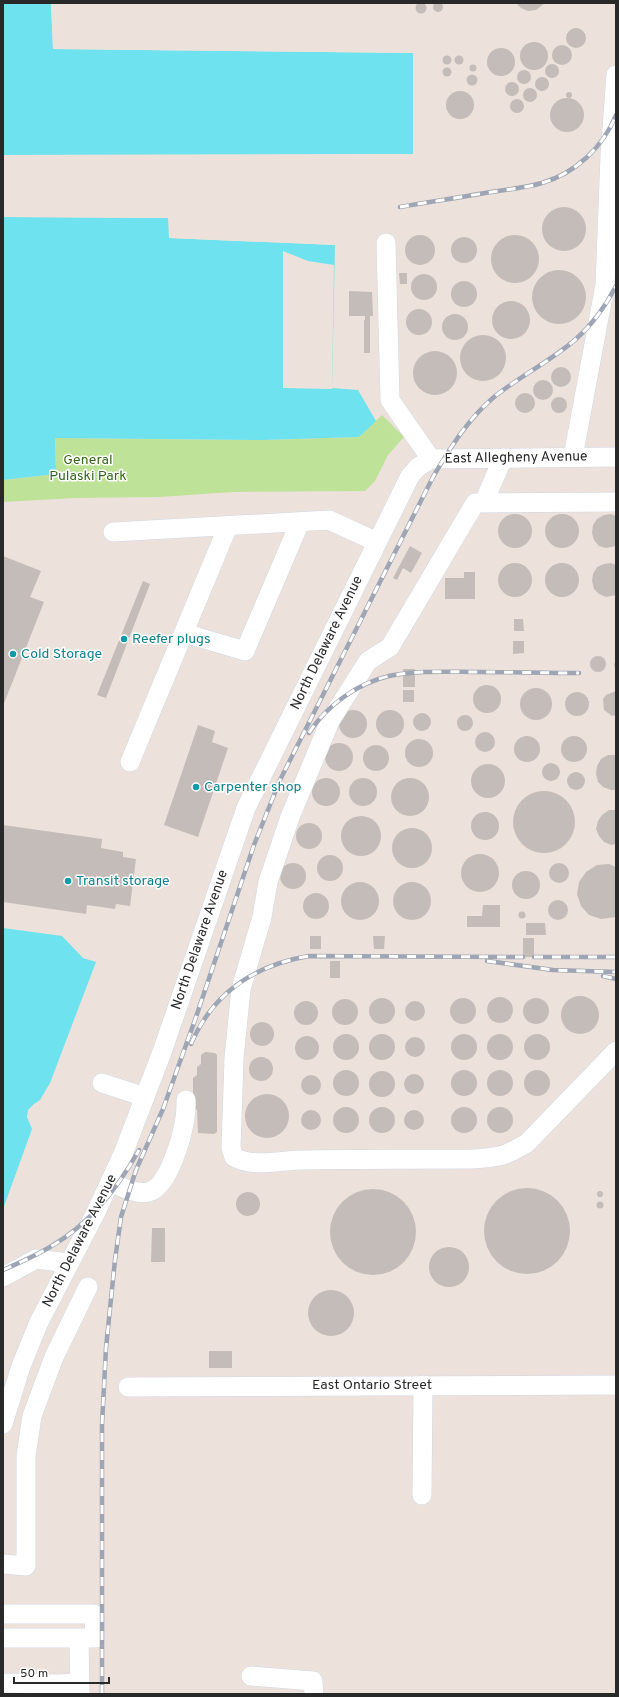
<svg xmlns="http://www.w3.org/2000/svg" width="619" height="1697" font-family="Overpass,sans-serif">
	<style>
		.green { fill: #bee297 }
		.water { fill: #6ee2ee }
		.pier { fill: #ece2db }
		.building { fill: #c4bcb8 }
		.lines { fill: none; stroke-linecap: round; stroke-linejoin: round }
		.minor-casing { stroke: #d0d7e2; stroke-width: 20 }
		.minor { stroke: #fff; stroke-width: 19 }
		.rail-casing { stroke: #9ea5b4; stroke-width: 4.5 }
		.rail { stroke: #fff; stroke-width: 3; stroke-dasharray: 9; stroke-linecap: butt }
		.culture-dot { fill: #0f9aa8; stroke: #fff; stroke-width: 1.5 }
		.labels { text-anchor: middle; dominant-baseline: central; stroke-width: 3; stroke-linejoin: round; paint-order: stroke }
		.street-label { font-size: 14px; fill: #292929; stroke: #fff }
		.park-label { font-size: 14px; fill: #37661a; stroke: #fff }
		.culture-label { font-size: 14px; fill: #0d838f; stroke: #fff; text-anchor: start }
	</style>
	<rect width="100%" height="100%" fill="#ece2db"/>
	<path class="green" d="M382,415l22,22 -16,18 -13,26 -10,10 -132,1 -74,5 -84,1 -72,4v-22l53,-6 -1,-36 209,2 95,-3z"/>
	<g class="water">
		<path d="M3,3h48l2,46 360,4v101l-410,1z"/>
		<path d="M3,217l166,1 1,20 165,7 -3,143 26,2 18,31 -17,16 -95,3 -209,-2 1,36 -53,6z"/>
		<path d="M3,928l59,8 21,22 13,4 -46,121 -10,17 -6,4 -6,6 -1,7 5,12 -29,80z"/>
	</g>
	<g class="pier">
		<path d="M51,3h2l2,44 358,4v2l-360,-4z"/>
		<path d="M413,154l-1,2 -409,1v-2z"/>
		<path d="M3,215l166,1 2,1v19l164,7 2,2 -168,-7 -1,-20 -165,-1z"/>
		<path d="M283,251l25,10 26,4 -2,124 -49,-1z"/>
	</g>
	<g class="building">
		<circle cx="438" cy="7" r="5"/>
		<circle cx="421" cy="8" r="5.5"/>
		<path d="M516,3h29l-9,7 -8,1 -7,-3z"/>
		<circle cx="576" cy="38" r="10"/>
		<circle cx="534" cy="56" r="14"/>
		<circle cx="562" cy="55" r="10"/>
		<circle cx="501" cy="62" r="14"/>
		<circle cx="447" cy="60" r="4.5"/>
		<circle cx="459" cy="60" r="4.5"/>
		<circle cx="552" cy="71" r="7"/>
		<circle cx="473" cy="68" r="3.5"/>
		<circle cx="447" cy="72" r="4.5"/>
		<circle cx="524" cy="77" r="7"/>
		<circle cx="472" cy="80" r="5.5"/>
		<circle cx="542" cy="84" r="7"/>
		<circle cx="512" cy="89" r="7"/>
		<circle cx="530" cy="95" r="7"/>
		<circle cx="460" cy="105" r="14"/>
		<circle cx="569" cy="95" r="3"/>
		<circle cx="567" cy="115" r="17"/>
		<circle cx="517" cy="106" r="7"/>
		<circle cx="564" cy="229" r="22"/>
		<circle cx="420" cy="250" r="15"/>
		<circle cx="515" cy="259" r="24"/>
		<circle cx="464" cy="250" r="13"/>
		<circle cx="559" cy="297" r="27"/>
		<path d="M399,273h8v11h-7z"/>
		<circle cx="424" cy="287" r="13"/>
		<circle cx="464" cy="294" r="13"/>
		<path d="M349,291l23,1 1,24h-3v37h-6v-33h1v-4h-16z"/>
		<circle cx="511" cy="320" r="19"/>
		<circle cx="419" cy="322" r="13"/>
		<circle cx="455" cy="327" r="13"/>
		<circle cx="483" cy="358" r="23"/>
		<circle cx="435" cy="373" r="22"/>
		<circle cx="561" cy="377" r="10"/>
		<circle cx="543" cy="390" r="10"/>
		<circle cx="525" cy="403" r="10"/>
		<circle cx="559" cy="405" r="8"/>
		<path d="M611,514l5,2v30l-10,2 -7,-2 -5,-6 -2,-7 1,-8 4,-6 7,-4z"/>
		<circle cx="515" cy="531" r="17"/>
		<circle cx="562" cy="531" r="17"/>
		<path d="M410,546l12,7 -11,20 -8,-5 -6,12 -4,-2z"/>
		<path d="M3,556l38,15 -11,26 14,5 -41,104z"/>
		<path d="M611,563l5,2v30l-10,2 -7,-3 -5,-5 -2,-8 1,-7 4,-7 7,-3z"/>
		<circle cx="515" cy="580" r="17"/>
		<circle cx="562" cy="580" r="17"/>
		<path d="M464,572h11v27h-30v-21h19z"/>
		<path d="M143,581l7,3 -44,114 -9,-3z"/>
		<path d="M514,619h9l1,12h-10z"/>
		<path d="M513,641h11v12l-11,1z"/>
		<circle cx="598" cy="664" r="8"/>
		<path d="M616,659v12l-2,-6z"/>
		<rect x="403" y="669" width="12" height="18"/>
		<circle cx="487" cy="699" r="14"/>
		<circle cx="536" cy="704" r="16"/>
		<rect x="403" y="690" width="11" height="12"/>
		<path d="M616,691v24l-4,1 -8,-6 -1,-11 3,-4z"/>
		<circle cx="577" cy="704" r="12"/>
		<circle cx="390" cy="724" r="14"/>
		<circle cx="353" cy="724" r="14"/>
		<circle cx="422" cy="722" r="9"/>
		<circle cx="465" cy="723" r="8"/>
		<path d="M198,725l17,6 -3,11 16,6 -30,89 -34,-12z"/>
		<circle cx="485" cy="742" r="10"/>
		<circle cx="574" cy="749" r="13"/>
		<circle cx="527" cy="749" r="13"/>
		<circle cx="419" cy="753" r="14"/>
		<circle cx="339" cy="757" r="14"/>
		<circle cx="376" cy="758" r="13"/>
		<path d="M608,755h8v35h-5l-8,-3 -5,-5 -2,-8 1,-8 4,-7z"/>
		<circle cx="551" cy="772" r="9"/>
		<circle cx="488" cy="781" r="17"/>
		<circle cx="576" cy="781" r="9"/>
		<circle cx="410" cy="797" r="19"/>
		<circle cx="326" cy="792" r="14"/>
		<circle cx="363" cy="792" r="14"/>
		<circle cx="544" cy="822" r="31"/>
		<path d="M609,810h7v34l-5,1 -7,-3 -5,-6 -3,-7 2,-8 4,-6z"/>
		<circle cx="485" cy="826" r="14"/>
		<circle cx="361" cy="836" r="20"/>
		<circle cx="309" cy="836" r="13"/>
		<path d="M3,825l99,14 -1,9 22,4v5l13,2 -6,47 -14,-2 -1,5 -28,-4 -1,9 -83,-12z"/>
		<circle cx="412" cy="848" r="20"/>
		<circle cx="480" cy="873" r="19"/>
		<circle cx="330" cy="868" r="13"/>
		<circle cx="293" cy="876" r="13"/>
		<circle cx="559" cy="873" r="10"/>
		<path d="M609,864l7,3v50l-15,2 -12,-4 -8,-9 -4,-12 2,-12 7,-10 11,-7z"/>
		<circle cx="526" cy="885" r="14"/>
		<circle cx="360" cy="901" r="19"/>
		<circle cx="412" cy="901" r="19"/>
		<circle cx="316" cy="906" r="13"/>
		<circle cx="558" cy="910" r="10"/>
		<path d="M483,905h17v22h-33v-11h15z"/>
		<circle cx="522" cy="915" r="3.5"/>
		<path d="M526,923h19l1,12h-20z"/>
		<rect x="310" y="936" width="11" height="13"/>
		<path d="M373,936h12l-1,13h-10z"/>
		<rect x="523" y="938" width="11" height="19"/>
		<rect x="330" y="961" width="10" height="17"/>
		<circle cx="580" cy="1015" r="19"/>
		<circle cx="500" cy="1010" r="13"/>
		<circle cx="536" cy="1011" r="13"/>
		<circle cx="382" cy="1011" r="13"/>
		<circle cx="463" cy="1011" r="13"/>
		<circle cx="345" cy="1012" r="13"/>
		<circle cx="415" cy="1011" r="10"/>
		<circle cx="306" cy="1013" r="12"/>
		<circle cx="262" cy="1034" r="12"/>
		<circle cx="464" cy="1047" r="13"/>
		<circle cx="382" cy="1047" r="13"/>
		<circle cx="346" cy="1047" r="13"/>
		<circle cx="537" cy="1047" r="13"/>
		<circle cx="500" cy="1047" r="13"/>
		<circle cx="307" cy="1048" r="12"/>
		<circle cx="415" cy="1047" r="10"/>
		<path d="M205,1052l10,1 2,2v77l-3,2 -16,-1 -1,-23 -4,-3v-29l4,-3v-8l4,-3v-9z"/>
		<circle cx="261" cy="1069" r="12"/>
		<circle cx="346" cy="1083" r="13"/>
		<circle cx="500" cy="1083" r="13"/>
		<circle cx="537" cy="1083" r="13"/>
		<circle cx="464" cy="1083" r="13"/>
		<circle cx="382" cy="1084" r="13"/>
		<circle cx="414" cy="1084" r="10"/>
		<circle cx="311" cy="1085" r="10"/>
		<circle cx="267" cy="1116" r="22"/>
		<circle cx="500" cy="1120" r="13"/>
		<circle cx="382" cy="1120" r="13"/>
		<circle cx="346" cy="1120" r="13"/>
		<circle cx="464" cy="1120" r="13"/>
		<circle cx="311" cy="1120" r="10"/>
		<circle cx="414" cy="1120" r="10"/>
		<circle cx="527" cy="1231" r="43"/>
		<circle cx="373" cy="1232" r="43"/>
		<circle cx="600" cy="1194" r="3"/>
		<circle cx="248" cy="1204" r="12"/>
		<circle cx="600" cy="1205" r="3.5"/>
		<path d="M152,1228h13v34h-14z"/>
		<circle cx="449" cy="1267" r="20"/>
		<circle cx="331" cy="1313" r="23"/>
		<rect x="209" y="1351" width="23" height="17"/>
	</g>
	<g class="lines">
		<defs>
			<g id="minor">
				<path d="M386,243l4,157 41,59"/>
				<path d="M573,457l32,-172 5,-129 6,-81"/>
				<path d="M484,502l19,-44"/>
				<path d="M616,502l-141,1 -85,144 -22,14 -38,60 -40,96 -22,65 -6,35 -21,72 -7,69 -3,90 3,9c20,11 47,3 69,3 57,-1 114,-1 170,-1 27,-2 31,-2 54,-16l89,-92"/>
				<path d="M113,532l216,-12 48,22"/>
				<path d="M184,633l61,18 55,-129"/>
				<path d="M130,762l98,-236"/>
				<path d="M102,1083l43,14"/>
				<path d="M110,1182c11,5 27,13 39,10 20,-6 33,-55 36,-74 1,-6 1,-12 1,-18"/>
				<path d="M3,1277l33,-18 32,4"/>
				<path d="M128,1387l488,-2"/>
				<path d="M3,1424l18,-58 18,-44 57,-110 27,-58 39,-102 84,-244 164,-332 8,-9 13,-8 185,-2"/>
				<path d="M422,1495l1,-110"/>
				<path d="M3,1564l23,2v-110l6,-40 22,-59 34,-70"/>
				<path d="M3,1614h91l1,24h-92"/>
				<path d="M79,1639l1,55"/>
				<path d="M251,1676l62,5 1,13"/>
				<path d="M3,1683l53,1 24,-1"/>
			</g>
		</defs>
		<use href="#minor" class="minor-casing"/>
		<use href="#minor" class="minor"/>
		<defs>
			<g id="rail">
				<path d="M400,207c28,-5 57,-9 85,-14 19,-3 39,-5 57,-10 34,-10 61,-36 74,-68"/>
				<path d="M309,733c17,-27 49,-50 80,-57 29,-6 60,-4 89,-4 33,0 67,1 101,1"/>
				<path d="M534,957h82"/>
				<path d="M487,961l66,9 63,2"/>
				<path d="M603,976l13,3"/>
				<path d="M191,1044c22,-51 64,-79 118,-88l214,1"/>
				<path d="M3,1270c16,-7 32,-14 47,-23 40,-23 67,-58 89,-97"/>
				<path d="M102,1694v-269l4,-77 9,-88 6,-43 15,-47 27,-61 32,-89 59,-175 26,-65 153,-303c17,-29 35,-58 61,-80 26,-21 57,-36 82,-58 17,-15 30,-34 40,-53"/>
			</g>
		</defs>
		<use href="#rail" class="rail-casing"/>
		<use href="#rail" class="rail"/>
	</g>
	<g class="culture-dot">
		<circle cx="124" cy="639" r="4"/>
		<circle cx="13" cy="654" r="4"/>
		<circle cx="196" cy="787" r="4"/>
		<circle cx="68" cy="881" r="4"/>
	</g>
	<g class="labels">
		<g class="street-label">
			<text transform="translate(516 458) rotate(-1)">East Allegheny Avenue</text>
			<text transform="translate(327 643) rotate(-64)">North Delaware Avenue</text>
			<text transform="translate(200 940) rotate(-71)">North Delaware Avenue</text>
			<text transform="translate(80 1241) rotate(-63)">North Delaware Avenue</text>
			<text x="372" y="1385">East Ontario Street</text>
		</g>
		<g class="park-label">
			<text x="88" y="460">General<tspan x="88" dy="16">Pulaski Park</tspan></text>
		</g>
		<g class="culture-label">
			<text x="132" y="639">Reefer plugs</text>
			<text x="21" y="654">Cold Storage</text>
			<text x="204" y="787">Carpenter shop</text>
			<text x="76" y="881">Transit storage</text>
		</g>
	</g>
	<rect width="619" height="1697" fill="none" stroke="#292929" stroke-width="8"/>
	<path d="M14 1677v6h95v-6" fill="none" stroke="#292929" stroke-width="2"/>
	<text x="20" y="1677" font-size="12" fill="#292929" stroke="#ffffff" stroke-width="3" paint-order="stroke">50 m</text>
</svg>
